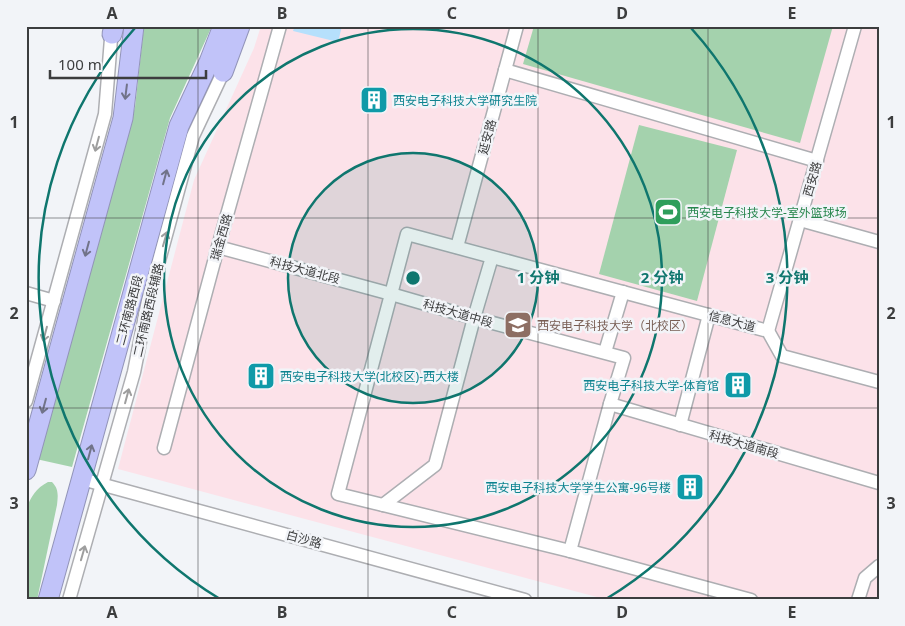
<svg xmlns="http://www.w3.org/2000/svg" width="905" height="626" font-family="'Noto Sans','Noto Sans SC',sans-serif">
	<style>
		.education { fill: #fce2e9 }
		.green { fill: #a4d2ad }
		.water { fill: #b6e0fc }
		.lines { fill: none; stroke-linecap: round; stroke-linejoin: round }
		.minor-casing { stroke: #adaeb2; stroke-width: 15 }
		.highway-casing { stroke: #9294b8; stroke-width: 21 }
		.minor { stroke: #fff; stroke-width: 12 }
		.highway { stroke: #c1c3f9; stroke-width: 19 }
		.oneway { stroke: #717389 }
		.oneway2 { stroke: #9e9e9e }
		.grid { fill: none; stroke: #3c3d3e; stroke-width: 1; stroke-opacity: 0.55 }
		.ring { fill: none; stroke: #0f766e; stroke-width: 2.5 }
		.labels { text-anchor: middle; dominant-baseline: central; stroke-width: 5; stroke-linejoin: round; paint-order: stroke }
		.culture-label { font-size: 12px; fill: #0d838f; stroke: #f2f4f8; text-anchor: start }
		.street-label { font-size: 12px; fill: #3c3d3e; stroke: #f2f4f8 }
		.leisure-label { font-size: 12px; fill: #27864d; stroke: #f2f4f8; text-anchor: start }
		.education-label { font-size: 12px; fill: #785e54; stroke: #f2f4f8; text-anchor: start }
		.centre { fill: #0f766e; stroke: #f2f4f8; stroke-width: 2.5 }
		.ring-label { font-size: 15px; text-anchor: middle; font-weight: bold; fill: #0f766e; stroke: #f2f4f8; stroke-width: 5; stroke-linejoin: round; paint-order: stroke }
		.neatline { fill: none; stroke: #3c3d3e; stroke-width: 2 }
		.grid-label { font-size: 16px; text-anchor: middle; font-weight: bold; fill: #3c3d3e }
	</style>
	<rect width="100%" height="100%" fill="#f2f4f8"/>
	<path class="education" d="M261,26h618v574h-271l-490,-131 76,-289 60,-132z"/>
	<g class="green">
		<path d="M144,26h68l-42,92 -98,349 -36,-8 99,-352z"/>
		<path d="M534,26h299l-33,117 -277,-79z"/>
		<path d="M639,125l98,25 -40,151 -98,-27z"/>
		<path d="M48,482h4c7,7 6,14 5,23l-20,95h-11v-91c5,-12 10,-21 22,-27z"/>
	</g>
	<path class="water" d="M295,26h47l-4,16 -45,-11z"/>
	<g class="lines">
		<defs>
			<g id="minor">
				<path d="M505,70l312,91"/>
				<path d="M800,220l79,22"/>
				<path d="M218,247l173,47 83,24 150,40 -14,46 -40,147"/>
				<path d="M457,247l60,-221"/>
				<path d="M492,257l-18,61 -39,147 -52,40 -45,-11 69,-260 361,97 14,25 97,26"/>
				<path d="M26,293l28,8"/>
				<path d="M768,331l87,-305"/>
				<path d="M605,352l18,-60"/>
				<path d="M26,401l79,-287 7,-88"/>
				<path d="M610,404l269,79"/>
				<path d="M680,425l29,-110"/>
				<path d="M164,448l54,-201 62,-221"/>
				<path d="M82,479l443,121"/>
				<path d="M383,505l187,46 181,49"/>
				<path d="M69,600l65,-228 14,-71 45,-165 33,-70"/>
				<path d="M858,600l7,-22 14,-12"/>
			</g>
			<g id="highway">
				<path d="M112,34l2,-8"/>
				<path d="M223,72l17,-46"/>
				<path d="M26,470l97,-352 11,-92"/>
				<path d="M48,600l131,-474 30,-64 14,-36"/>
			</g>
		</defs>
		<use href="#minor" class="minor-casing"/>
		<use href="#highway" class="highway-casing"/>
		<use href="#minor" class="minor"/>
		<use href="#highway" class="highway"/>
	</g>
	<defs><path id="oneway-shaft" d="M-6 0H5M1.5-3L5.5 0L1.5 3" fill="none" stroke-width="1.6" stroke-linecap="round" stroke-linejoin="round" transform="scale(1.25)"/></defs>
	<g class="oneway">
		<use href="#oneway-shaft" transform="translate(126 92) rotate(97)"/>
		<use href="#oneway-shaft" transform="translate(165 177) rotate(-75)"/>
		<use href="#oneway-shaft" transform="translate(87 249) rotate(105)"/>
		<use href="#oneway-shaft" transform="translate(44 406) rotate(105)"/>
		<use href="#oneway-shaft" transform="translate(90 452) rotate(-75)"/>
	</g>
	<g class="oneway2">
		<use href="#oneway-shaft" transform="translate(97 144) rotate(105)"/>
		<use href="#oneway-shaft" transform="translate(165 239) rotate(-74)"/>
		<use href="#oneway-shaft" transform="translate(45 334) rotate(105)"/>
		<use href="#oneway-shaft" transform="translate(127 396) rotate(-75)"/>
		<use href="#oneway-shaft" transform="translate(83 553) rotate(-74)"/>
	</g>
	<path class="grid" d="M198,26v574M368,26v574M538,26v574M708,26v574M26,218h853M26,408h853"/>
	<circle cx="413" cy="278" r="125" fill="#0f766e" fill-opacity=".12"/>
	<g class="ring">
		<circle cx="413" cy="278" r="125"/>
		<circle cx="413" cy="278" r="249"/>
		<path d="M220 599A374 374 0 0 1 135 28M691 28A374 374 0 0 1 606 599"/>
	</g>
	<defs>
		<symbol id="building-square" viewBox="-11 -11 22 22"><rect x="-9" y="-9" width="18" height="18" rx="4" fill="#0f9aa8" stroke="#f2f4f8"/><path d="M-4-6H4V6H1V3H-1V6H-4ZM-2.5-4.3h1.7v1.8h-1.7ZM.8-4.3h1.7v1.8H.8ZM-2.5-1h1.7V.8h-1.7ZM.8-1h1.7V.8H.8Z" fill="#fff"/></symbol>
		<symbol id="stadium-square" viewBox="-11 -11 22 22"><rect x="-9" y="-9" width="18" height="18" rx="4" fill="#2e9e5b" stroke="#f2f4f8"/><path d="M0-5a6.5 5 0 1 0 0 10a6.5 5 0 1 0 0-10ZM-3.5-1.8h7v3.6h-7Z" fill="#fff"/></symbol>
		<symbol id="university-square" viewBox="-11 -11 22 22"><rect x="-9" y="-9" width="18" height="18" rx="4" fill="#8d6e63" stroke="#f2f4f8"/><path d="M0-5L7-2L0 1L-7-2ZM-4 1L0 2.5L4 1V4Q0 6-4 4Z" fill="#fff"/></symbol>
	</defs>
	<g fill-rule="evenodd">
		<use href="#building-square" x="358" y="84" width="32" height="32"/>
		<use href="#stadium-square" x="652" y="196" width="32" height="32"/>
		<use href="#university-square" x="502" y="309" width="32" height="32"/>
		<use href="#building-square" x="245" y="360" width="32" height="32"/>
		<use href="#building-square" x="722" y="369" width="32" height="32"/>
		<use href="#building-square" x="674" y="471" width="32" height="32"/>
	</g>
	<g class="labels">
		<g class="culture-label">
			<text x="393" y="100">西安电子科技大学研究生院</text>
			<text x="280" y="376">西安电子科技大学(北校区)-西大楼</text>
			<text x="719" y="385" text-anchor="end">西安电子科技大学-体育馆</text>
			<text x="671" y="487" text-anchor="end">西安电子科技大学学生公寓-96号楼</text>
		</g>
		<g class="street-label">
			<text transform="translate(487 137) rotate(-75)">延安路</text>
			<text transform="translate(812 179) rotate(-74)">西安路</text>
			<text transform="translate(221 237) rotate(-74)">瑞金西路</text>
			<text transform="translate(305 270) rotate(15)">科技大道北段</text>
			<text transform="translate(129 310) rotate(-75)">二环南路西段</text>
			<text transform="translate(148 310) rotate(-77)">二环南路西段辅路</text>
			<text transform="translate(458 313) rotate(16)">科技大道中段</text>
			<text transform="translate(732 321) rotate(15)">信息大道</text>
			<text transform="translate(744 444) rotate(16)">科技大道南段</text>
			<text transform="translate(304 539) rotate(15)">白沙路</text>
		</g>
		<g class="leisure-label">
			<text x="687" y="212">西安电子科技大学-室外篮球场</text>
		</g>
		<g class="education-label">
			<text x="537" y="325">西安电子科技大学（北校区）</text>
		</g>
	</g>
	<circle cx="413" cy="278" r="8" class="centre"/>
	<g class="ring-label">
		<text x="538" y="283">1 分钟</text>
		<text x="662" y="283">2 分钟</text>
		<text x="787" y="283">3 分钟</text>
	</g>
	<rect width="905" height="626" fill="none" stroke="#f2f4f8" stroke-width="55"/>
	<path d="M50 70v8h156v-8" fill="none" stroke="#3c3d3e" stroke-width="2.5"/>
	<text x="58" y="70" font-size="15" fill="#3c3d3e" stroke="#f2f4f8" stroke-width="4" paint-order="stroke">100 m</text>
	<rect x="28" y="28" width="850" height="570" class="neatline"/>
	<g class="grid-label">
		<text x="112" y="19">A</text>
		<text x="282" y="19">B</text>
		<text x="452" y="19">C</text>
		<text x="622" y="19">D</text>
		<text x="792" y="19">E</text>
		<text x="14" y="128">1</text>
		<text x="891" y="128">1</text>
		<text x="14" y="319">2</text>
		<text x="891" y="319">2</text>
		<text x="14" y="509">3</text>
		<text x="891" y="509">3</text>
		<text x="112" y="618">A</text>
		<text x="282" y="618">B</text>
		<text x="452" y="618">C</text>
		<text x="622" y="618">D</text>
		<text x="792" y="618">E</text>
	</g>
</svg>
